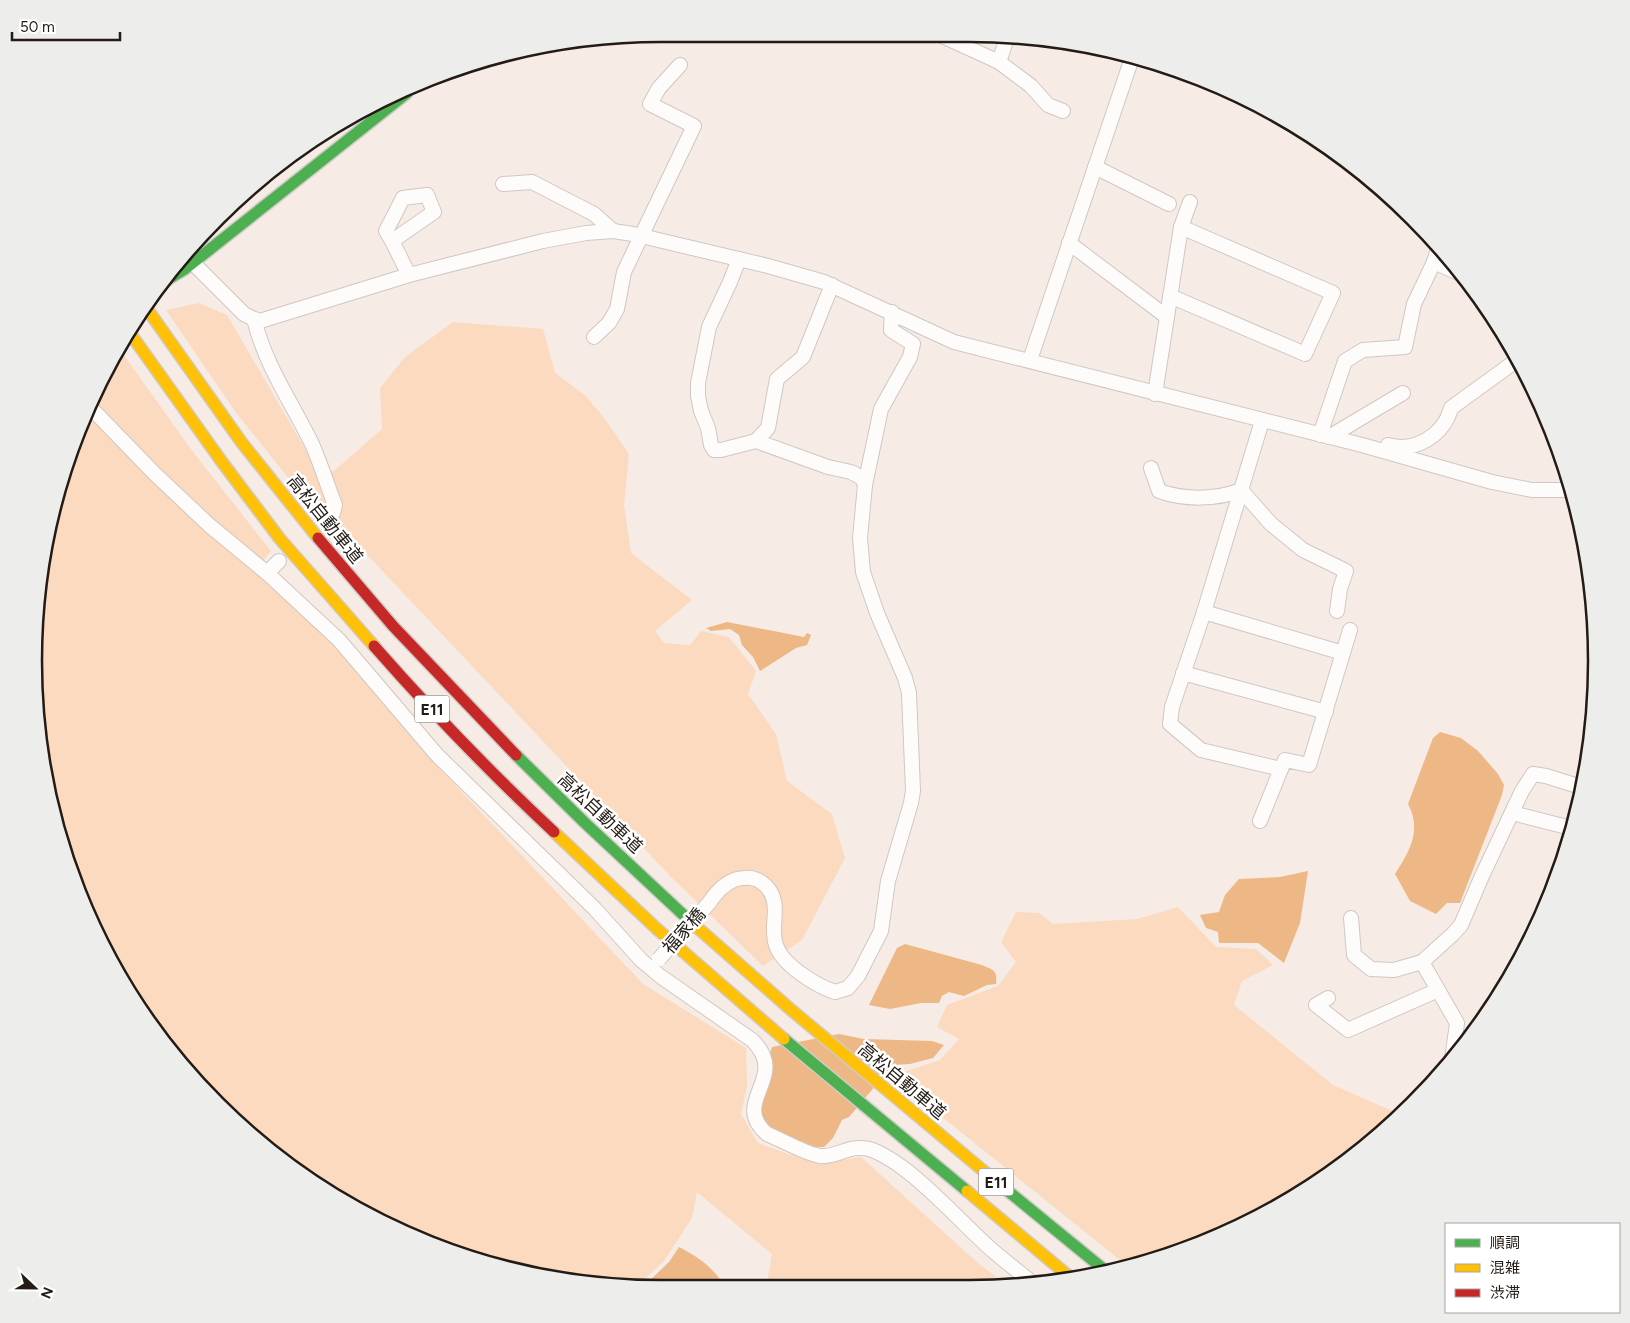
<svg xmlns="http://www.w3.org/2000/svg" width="1630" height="1323" font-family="Figtree,'Noto Sans JP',sans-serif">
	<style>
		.green { fill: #fbdac0 }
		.water { fill: #eeb786 }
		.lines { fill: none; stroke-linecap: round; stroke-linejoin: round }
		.street-casing { stroke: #d0c7c1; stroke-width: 16 }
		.fast-casing { stroke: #d0cac6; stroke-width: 14 }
		.slow-casing { stroke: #d0cac6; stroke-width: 14 }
		.jam-casing { stroke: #d0cac6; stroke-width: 14 }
		.street { stroke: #fefcfb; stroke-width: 14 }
		.fast { stroke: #4caf50; stroke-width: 11 }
		.slow { stroke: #ffc107; stroke-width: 11 }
		.jam { stroke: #c62828; stroke-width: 11 }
		.street-bridge-casing { stroke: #d0c7c1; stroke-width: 16; stroke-linecap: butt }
		.street-bridge { stroke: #fefcfb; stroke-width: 14 }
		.labels { text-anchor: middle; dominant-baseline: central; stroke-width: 5; stroke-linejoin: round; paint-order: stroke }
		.shield { fill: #fff; stroke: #655f5a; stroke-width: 1 }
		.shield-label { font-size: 16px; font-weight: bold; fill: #231b14 }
		.street-label { font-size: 18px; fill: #231b14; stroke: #fff }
		.rim { fill: none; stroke: #231b14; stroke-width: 2.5 }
	</style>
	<rect width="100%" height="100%" fill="#f6ece5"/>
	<g class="green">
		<path d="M199,303l28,12 92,158 15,-2 48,-42 -2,-41 25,-31 48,-35 90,7 12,44 31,23 19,23 24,35 -5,51 7,48 61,47 -37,31 9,12 26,2 11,-14 28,6 27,34 -8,23 28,40 11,47 45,33 13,44 -43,82 -39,26 -92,-89 -333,-353 -19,-8 -82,-102 -71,-104z"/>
		<path d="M121,351l72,101 78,99 -15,19 78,72 96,116 213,226 103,64 1,38 -6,28 17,29 59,21 44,-7 118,107 32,24h-245l6,-34 -75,-62 -5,26 -28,43 -27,25v2h-16l-122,-20 -115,-43 -105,-66 -115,-115 -66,-105 -52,-155 -11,-164 32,-161z"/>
		<path d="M1178,907l38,40 40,2 17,16 -31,16 -8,24 99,80 66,29 -49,46 -104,65 -116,43 -239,-192 49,-16 19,-21 -22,-12 10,-22 51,-19 18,-24 -15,-20 15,-30 23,1 14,11 84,-5z"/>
	</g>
	<g class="water">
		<path d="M727,622l77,15 3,-4 4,2 -4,10 -11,3 -36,23 -7,-14 -11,-12 -3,-10 -9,-6 -19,2 -5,-3z"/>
		<path d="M1440,732l21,6 17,13 20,23 6,11 -2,10 -42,108h-13l-11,11 -26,-13 -15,-27c15,-23 27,-44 13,-70l25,-66z"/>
		<path d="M1308,871l-8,52 -16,40 -26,-20h-39l-1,-11 -12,-4 -6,-13 19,-3 6,-17 14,-16 41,-2z"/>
		<path d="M905,944l77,21c11,5 16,5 14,19l-9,1 -23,11 -15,-4 -7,4 -3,7h-18l-31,6 -21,-4 28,-57z"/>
		<path d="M839,1034l25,5 68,2 12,4 -11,13 -23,6 -17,1 -44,52 -7,3 -9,18 -9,9h-14l-46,-22 -5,-19 10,-49 3,-10z"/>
		<path d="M679,1247c21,11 34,20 47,41h-84l27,-26z"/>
	</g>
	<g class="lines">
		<defs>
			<g id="street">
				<path d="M940,35l59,27 32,24 17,19 15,6"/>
				<path d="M999,62l9,-27"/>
				<path d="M1095,167l74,37"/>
				<path d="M503,184l29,-2 62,32 19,17"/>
				<path d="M392,241l-6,-10 17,-33 24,-3 7,17 -42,29 17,34"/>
				<path d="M1069,243l98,74"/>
				<path d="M1438,249l-4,13 29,13"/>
				<path d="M188,258l56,56 10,5 6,2 149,-46 134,-34 43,-8 27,-2 20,3 135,32 56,16 130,60 408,103 130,37 40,8h40"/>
				<path d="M1170,296l135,58 28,-61 -152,-66"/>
				<path d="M254,319c11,46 38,84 58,125 9,20 15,41 23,61l-2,8 -6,7"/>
				<path d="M594,337l15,-14 8,-14 7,-37 70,-146 -44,-22 9,-16 21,-23"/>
				<path d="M1030,360l102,-302"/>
				<path d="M1155,394l26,-167 9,-25"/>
				<path d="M92,409l62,64 55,52 58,48 72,67 98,115 158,154 46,51 19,16 92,64c39,38 -23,61 15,94 15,6 39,20 53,22 17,2 29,-12 49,-7 39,12 91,73 123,101 14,12 28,23 42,34"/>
				<path d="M1262,421l-58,191 -32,95 -2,17 31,26 80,19 4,-9 24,5 41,-135"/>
				<path d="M1320,435l25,-74 18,-11 42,-3 9,-43 20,-42"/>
				<path d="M1329,437l74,-44"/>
				<path d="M756,441l12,-13 9,-49 26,-22 29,-72"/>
				<path d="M1388,445c27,8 56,-10 63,-37l66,-48"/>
				<path d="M1151,468l8,23c25,9 57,9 82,-1l30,34 32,26 43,21 -6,18 -3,22"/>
				<path d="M865,485l16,-76 29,-52 3,-13 -22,-14 1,-18"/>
				<path d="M267,573l12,-12"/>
				<path d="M1204,612l139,41"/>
				<path d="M1183,673l143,39"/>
				<path d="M1512,813l59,15"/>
				<path d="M1260,821l21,-52"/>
				<path d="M709,903c8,-12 20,-25 36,-25 8,-1 16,3 21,8 17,18 3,39 10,59 6,20 41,41 59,47l13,-4 10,-12 23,-45 7,-50 23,-78 2,-12 -4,-98 -4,-15 -28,-65 -14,-41 -3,-34 5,-53 -3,-7 -11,-6 -23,-5 -72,-26 -35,9h-7l-3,-5 -3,-17 -7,-17 -3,-15v-13l11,-56 21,-45 9,-23"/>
				<path d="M1351,918l3,37 17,14 23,1 28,-8"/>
				<path d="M1328,998l-12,7 32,25 90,-40"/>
				<path d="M1452,1059l5,-36 -35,-61 31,-28 8,-9 21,-49 40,-85 11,-17 13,2 35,11"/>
			</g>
			<g id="fast">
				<path d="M165,281l20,-12 222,-176"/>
				<path d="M516,755l69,68 106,99"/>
				<path d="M784,1039l183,152"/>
				<path d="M986,1173l121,99"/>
			</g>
			<g id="slow">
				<path d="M145,306l97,137 76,95"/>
				<path d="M130,333l92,129 58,77 94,107"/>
				<path d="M554,832l103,97 127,110"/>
				<path d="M691,922l98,86 197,165"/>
				<path d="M967,1191l104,87"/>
			</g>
			<g id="jam">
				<path d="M318,538l75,88 123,129"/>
				<path d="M374,646c57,65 117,127 180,186"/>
			</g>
		</defs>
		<use href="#street" class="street-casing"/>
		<use href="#fast" class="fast-casing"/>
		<use href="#slow" class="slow-casing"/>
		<use href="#jam" class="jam-casing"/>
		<use href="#street" class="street"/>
		<use href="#fast" class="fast"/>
		<use href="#slow" class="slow"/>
		<use href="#jam" class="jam"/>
		<defs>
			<path id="street-bridge" d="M659,959l50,-56"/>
		</defs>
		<use href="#street-bridge" class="street-bridge-casing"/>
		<use href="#street-bridge" class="street-bridge"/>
	</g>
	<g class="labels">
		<g class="shield">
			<rect x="414.5" y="695.5" width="35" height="27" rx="4"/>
			<rect x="978.5" y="1168.5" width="35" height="27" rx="4"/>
		</g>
		<g class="shield-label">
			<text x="432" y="709">E11</text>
			<text x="996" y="1182">E11</text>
		</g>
		<g class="street-label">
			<text transform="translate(325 519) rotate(51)">高松自動車道</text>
			<text transform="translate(600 813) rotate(43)">高松自動車道</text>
			<text transform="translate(684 931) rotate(-49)">福家橋</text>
			<text transform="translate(902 1081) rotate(40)">高松自動車道</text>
		</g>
	</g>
	<path d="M0 0H1630V1323H0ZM661 42H969A619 619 0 0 1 1588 661V661A619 619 0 0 1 969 1280H661A619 619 0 0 1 42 661V661A619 619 0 0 1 661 42Z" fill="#ededec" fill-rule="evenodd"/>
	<path class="rim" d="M661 42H969A619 619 0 0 1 1588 661V661A619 619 0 0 1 969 1280H661A619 619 0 0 1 42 661V661A619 619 0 0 1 661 42Z"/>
	<rect x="1445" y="1223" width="175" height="90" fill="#ffffff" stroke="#a7a4a1"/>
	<rect x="1455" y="1239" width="25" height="8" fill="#4caf50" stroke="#a7a4a1"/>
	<text x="1490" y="1248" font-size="15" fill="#231b14">順調</text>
	<rect x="1455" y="1264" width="25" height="8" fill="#ffc107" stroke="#a7a4a1"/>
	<text x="1490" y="1273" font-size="15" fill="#231b14">混雑</text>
	<rect x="1455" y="1289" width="25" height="8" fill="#c62828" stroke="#a7a4a1"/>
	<text x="1490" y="1298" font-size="15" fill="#231b14">渋滞</text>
	<g transform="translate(35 1288) rotate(112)" stroke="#ffffff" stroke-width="4" paint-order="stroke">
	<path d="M0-4L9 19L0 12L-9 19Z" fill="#231b14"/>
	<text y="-8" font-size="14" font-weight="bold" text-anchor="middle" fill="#231b14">N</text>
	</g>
	<path d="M12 32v8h108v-8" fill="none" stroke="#231b14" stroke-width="2.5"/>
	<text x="20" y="32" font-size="15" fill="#231b14" stroke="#ffffff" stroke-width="4" paint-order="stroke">50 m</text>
</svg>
